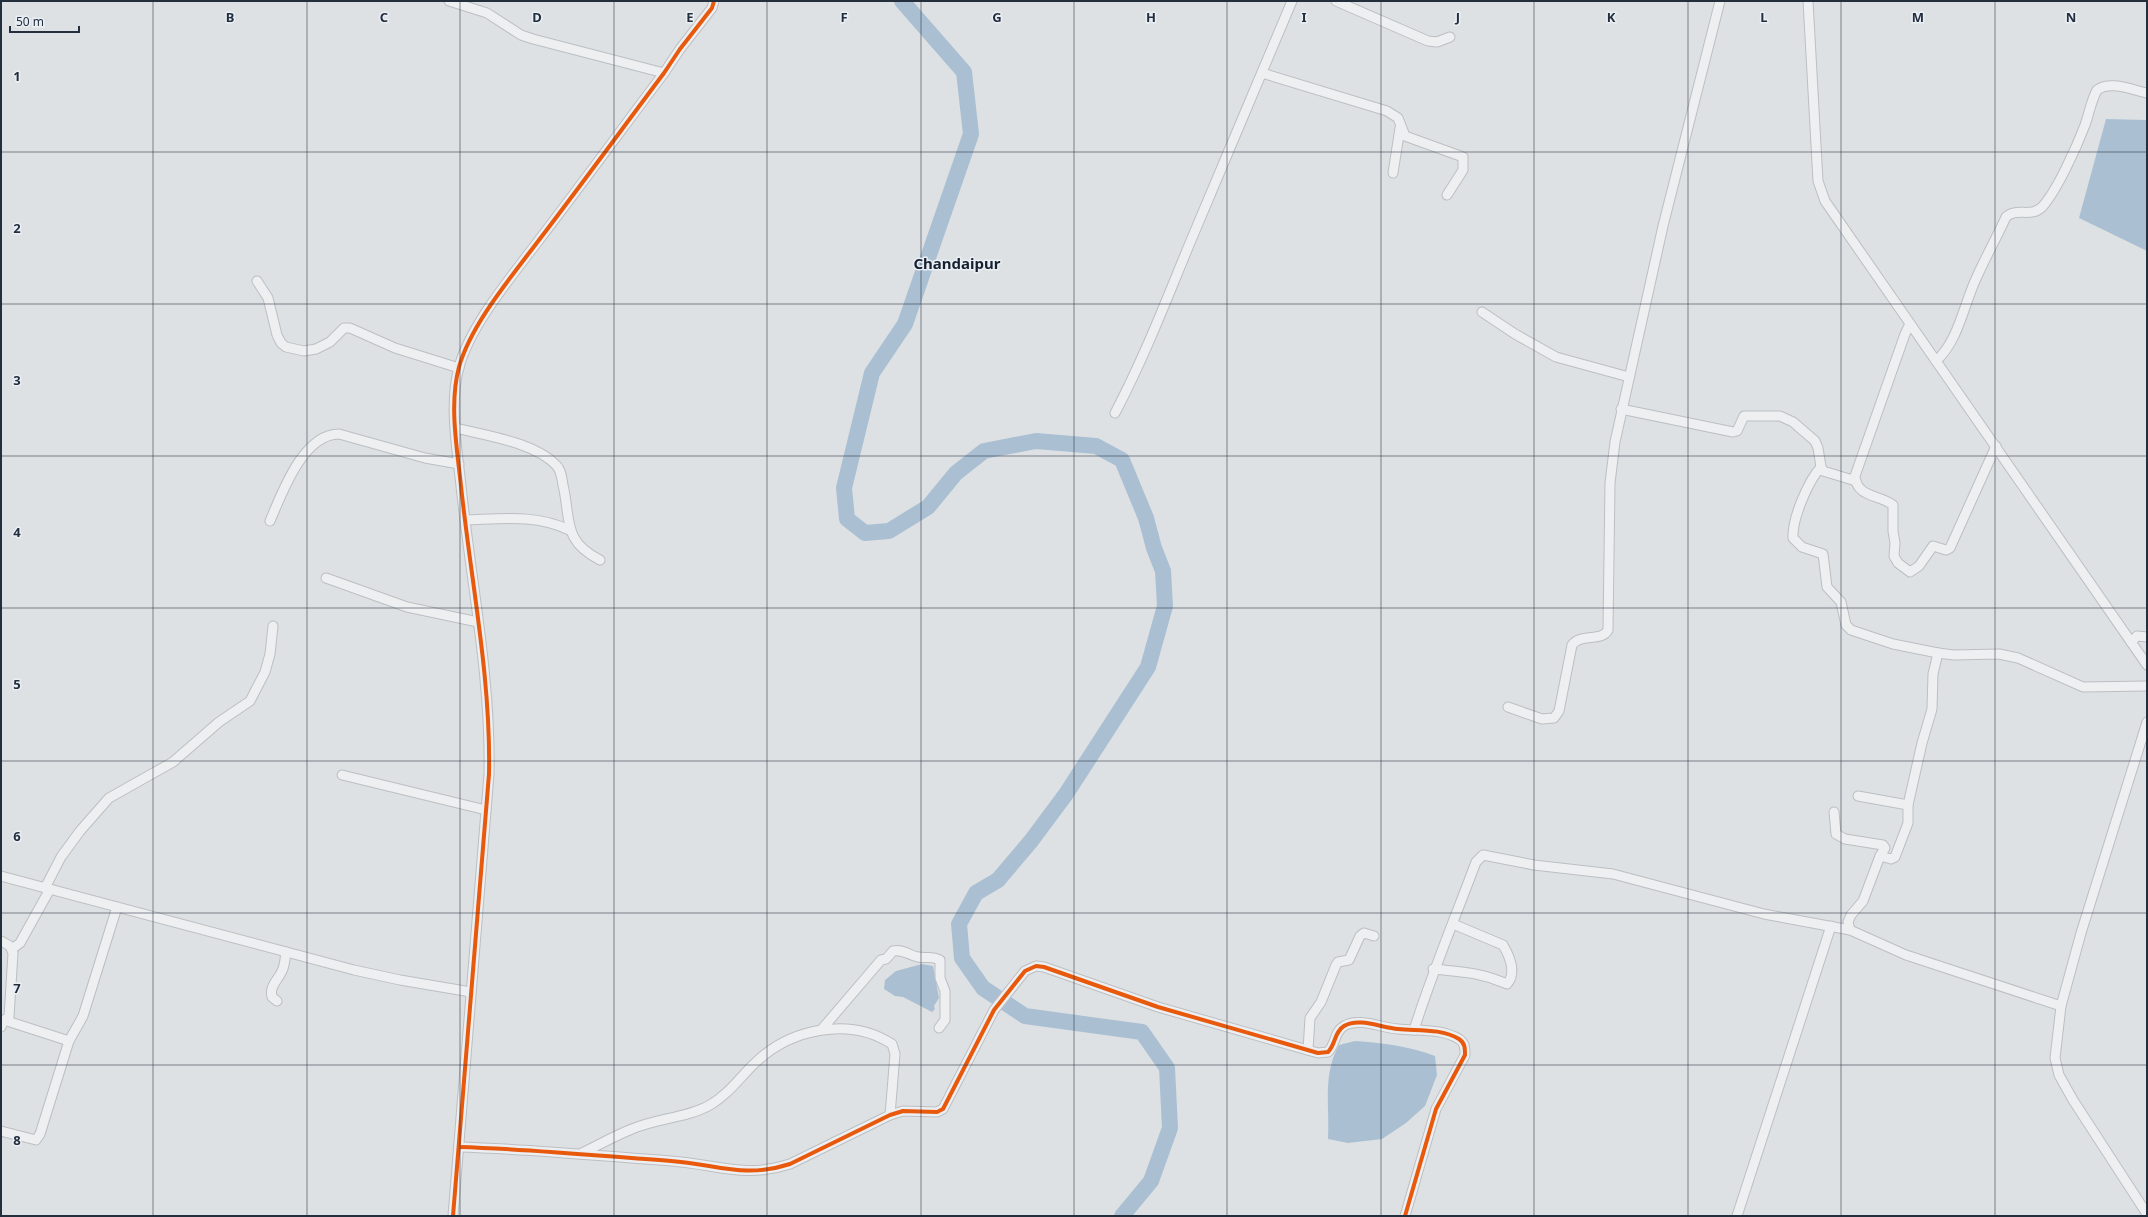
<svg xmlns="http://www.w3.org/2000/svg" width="2148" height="1217" font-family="'Noto Sans',sans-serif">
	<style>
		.water { fill: #aac0d2 }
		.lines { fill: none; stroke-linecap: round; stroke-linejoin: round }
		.river { stroke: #aac0d2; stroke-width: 16 }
		.minor-casing { stroke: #bcbfc2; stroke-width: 11 }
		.minor { stroke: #edeff1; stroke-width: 9 }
		.cycleway-casing { stroke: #eaeff5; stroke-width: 6 }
		.cycleway { stroke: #e8590c; stroke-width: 4 }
		.grid { fill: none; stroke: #242f3e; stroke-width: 1; stroke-opacity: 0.55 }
		.labels { text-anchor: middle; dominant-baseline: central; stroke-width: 3; stroke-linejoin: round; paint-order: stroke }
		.quarter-label { font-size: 15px; font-weight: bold; fill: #17202e; stroke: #eaeff5 }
		.grid-label { font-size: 13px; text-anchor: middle; font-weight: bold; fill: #242f3e; stroke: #eaeff5; stroke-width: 3; stroke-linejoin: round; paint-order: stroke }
	</style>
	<rect width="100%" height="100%" fill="#dee1e4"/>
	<g class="water">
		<path d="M2106,119l41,1v131l-68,-33z"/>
		<path d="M922,964l11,2 6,32 -5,8 1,3 -3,3 -29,-15 -8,-1 -11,-7 1,-9 11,-9z"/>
		<path d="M1355,1041c28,2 54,5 80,15l2,19 -12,31 -19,17 -24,16 -34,4 -20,-4c2,-34 -6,-63 11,-94z"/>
	</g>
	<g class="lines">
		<path class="river" d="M902,1l62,71 7,62 -66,190 -33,49 -28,115 3,31 18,14 24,-2 39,-24 28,-34 28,-22 52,-10 60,5 26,14 24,58 8,30 9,23 2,35 -17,61 -82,127 -35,47 -33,39 -22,13 -17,31 3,34 21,30 42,28 117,16 25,36 3,60 -19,53 -29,35"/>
		<defs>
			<g id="minor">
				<path d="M449,1l38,12 34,22 12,4 131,34"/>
				<path d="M1336,1l92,40 9,1 13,-5"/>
				<path d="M1808,1l10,180 7,20 322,464"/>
				<path d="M1262,73l125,38 11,7 7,18 58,21v13l-16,25"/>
				<path d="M1393,173l7,-45"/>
				<path d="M257,281l11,17 9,37 4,8 5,4 18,4 12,-2 14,-7 14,-14h6l45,20 64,20"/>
				<path d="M1482,312l33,22 41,23 73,20"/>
				<path d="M1910,324l-5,10 -50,142c1,21 25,19 38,29v26l2,12 -1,13 4,7 12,9 9,-6 14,-20 13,4 4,-2 46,-102"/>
				<path d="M1936,361c22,-20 27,-53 39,-80 9,-21 21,-42 31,-64 10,-10 25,1 36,-10 15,-16 35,-61 43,-82 4,-11 6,-24 12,-35 13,-10 35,0 50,3"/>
				<path d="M1621,409l112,23 4,-1 7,-15h36l13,6 22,19 3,7 3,19 2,4 33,10"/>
				<path d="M1115,413c30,-57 52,-115 77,-175 33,-79 67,-158 100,-237"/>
				<path d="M456,428c30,8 78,14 100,37 5,5 6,13 7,20 8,34 -1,56 37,75"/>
				<path d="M1821,467c-13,14 -29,52 -28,71l9,9 21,7 4,33 14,15 5,23 5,5 42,14 45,9"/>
				<path d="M465,520c36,-1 71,-6 104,10"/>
				<path d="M270,521c12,-28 33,-87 69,-87l86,24 34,6"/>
				<path d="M326,578l81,29 71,15"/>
				<path d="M2131,642l6,-6 10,1"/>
				<path d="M1508,707l34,12 12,-1 5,-7 13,-66c9,-12 30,-3 36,-15l2,-147 5,-41 48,-216 57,-225"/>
				<path d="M2147,722l-66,211 -20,73 -6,52 4,17 14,25 74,114"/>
				<path d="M342,775l144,35"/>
				<path d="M1858,796l50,9"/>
				<path d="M1834,812l2,22 9,5 38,6 2,3 -5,8"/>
				<path d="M1,876l353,94 46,10 71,12"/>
				<path d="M45,888l16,-31 19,-26 29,-33 64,-36 46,-40 31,-21 15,-29 5,-18 3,-28"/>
				<path d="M1850,930l-2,-8 3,-7 12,-14 17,-45 11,3 4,-2 13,-34v-18l14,-62 10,-34 1,-35 5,-21 16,2 45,-1 19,4 65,29 64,-1"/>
				<path d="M1,941l9,5 3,7 -4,64 -5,3 -3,7"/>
				<path d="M12,949l8,-6 30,-54"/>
				<path d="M1433,969c29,3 47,3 74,15 10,-11 3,-27 -4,-39l-50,-21"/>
				<path d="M277,1001l-5,-4c-3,-11 6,-17 10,-26 3,-6 3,-13 4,-19"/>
				<path d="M4,1020l65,21"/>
				<path d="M822,1029l59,-69 5,-1 7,-8c11,-2 15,4 25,6 10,2 12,-2 22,3v18l5,13v29l-6,8"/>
				<path d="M1414,1030c18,-57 41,-112 62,-168l7,-7 51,10 79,9 151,40 86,16 56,25 155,51"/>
				<path d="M1308,1050l2,-32 11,-16 15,-37 2,-3 11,-2 11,-24 4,-3 10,3"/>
				<path d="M1,1131l35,9 4,-6 29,-93 14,-25 34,-109"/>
				<path d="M459,1147c70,2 141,9 212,14 45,3 73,18 119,3l100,-49 13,-4 34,1 6,-3 51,-99 31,-39 11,-5 8,1 114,40 160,46 10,-1c8,-8 6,-20 16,-26 15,-9 38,2 54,3 19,2 43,-1 61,10 6,4 6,9 6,16l-29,54 -31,107"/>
				<path d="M580,1154c17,-8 34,-18 52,-25 25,-11 55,-11 78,-24 19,-11 30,-28 45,-42 35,-34 94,-47 137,-19l3,10 -5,61"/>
				<path d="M453,1216l36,-442c2,-97 -18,-192 -28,-288 -4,-38 -12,-82 -2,-119 12,-43 53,-91 80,-127 42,-55 83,-111 125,-167l16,-24 32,-41 2,-7"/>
				<path d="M1737,1216l94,-290"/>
			</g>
		</defs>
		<use href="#minor" class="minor-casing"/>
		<use href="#minor" class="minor"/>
		<defs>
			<g id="cycleway">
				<path d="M459,1147c70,2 141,9 212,14 45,3 73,18 119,3l100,-49 13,-4 34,1 6,-3 51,-99 31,-39 11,-5 8,1 114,40 160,46 10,-1c8,-8 6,-20 16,-26 15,-9 38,2 54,3 19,2 43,-1 61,10 6,4 6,9 6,16l-29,54 -31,107"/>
				<path d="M453,1216l36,-442c2,-97 -18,-192 -28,-288 -4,-38 -12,-82 -2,-119 12,-43 53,-91 80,-127 42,-55 83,-111 125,-167l16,-24 32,-41 2,-7"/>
			</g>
		</defs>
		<use href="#cycleway" class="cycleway-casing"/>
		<use href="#cycleway" class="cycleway"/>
	</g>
	<path class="grid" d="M153,1v1215M307,1v1215M460,1v1215M614,1v1215M767,1v1215M921,1v1215M1074,1v1215M1227,1v1215M1381,1v1215M1534,1v1215M1688,1v1215M1841,1v1215M1995,1v1215M1,152h2146M1,304h2146M1,456h2146M1,608h2146M1,761h2146M1,913h2146M1,1065h2146"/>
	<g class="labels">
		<g class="quarter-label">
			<text x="957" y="263">Chandaipur</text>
		</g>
	</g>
	<g class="grid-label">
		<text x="230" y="22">B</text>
		<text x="384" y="22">C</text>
		<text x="537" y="22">D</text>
		<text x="690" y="22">E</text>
		<text x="844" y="22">F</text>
		<text x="997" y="22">G</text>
		<text x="1151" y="22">H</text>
		<text x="1304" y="22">I</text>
		<text x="1458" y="22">J</text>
		<text x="1611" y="22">K</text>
		<text x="1764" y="22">L</text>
		<text x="1918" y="22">M</text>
		<text x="2071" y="22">N</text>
		<text x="17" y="81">1</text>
		<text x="17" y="233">2</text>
		<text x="17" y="385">3</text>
		<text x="17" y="537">4</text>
		<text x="17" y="689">5</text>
		<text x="17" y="841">6</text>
		<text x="17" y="993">7</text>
		<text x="17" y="1145">8</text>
	</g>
	<rect width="2148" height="1217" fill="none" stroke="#242f3e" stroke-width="4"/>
	<path d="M10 26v6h69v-6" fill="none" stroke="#242f3e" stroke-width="2"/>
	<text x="16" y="26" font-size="12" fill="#242f3e" stroke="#eaeff5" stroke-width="3" paint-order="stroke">50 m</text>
</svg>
